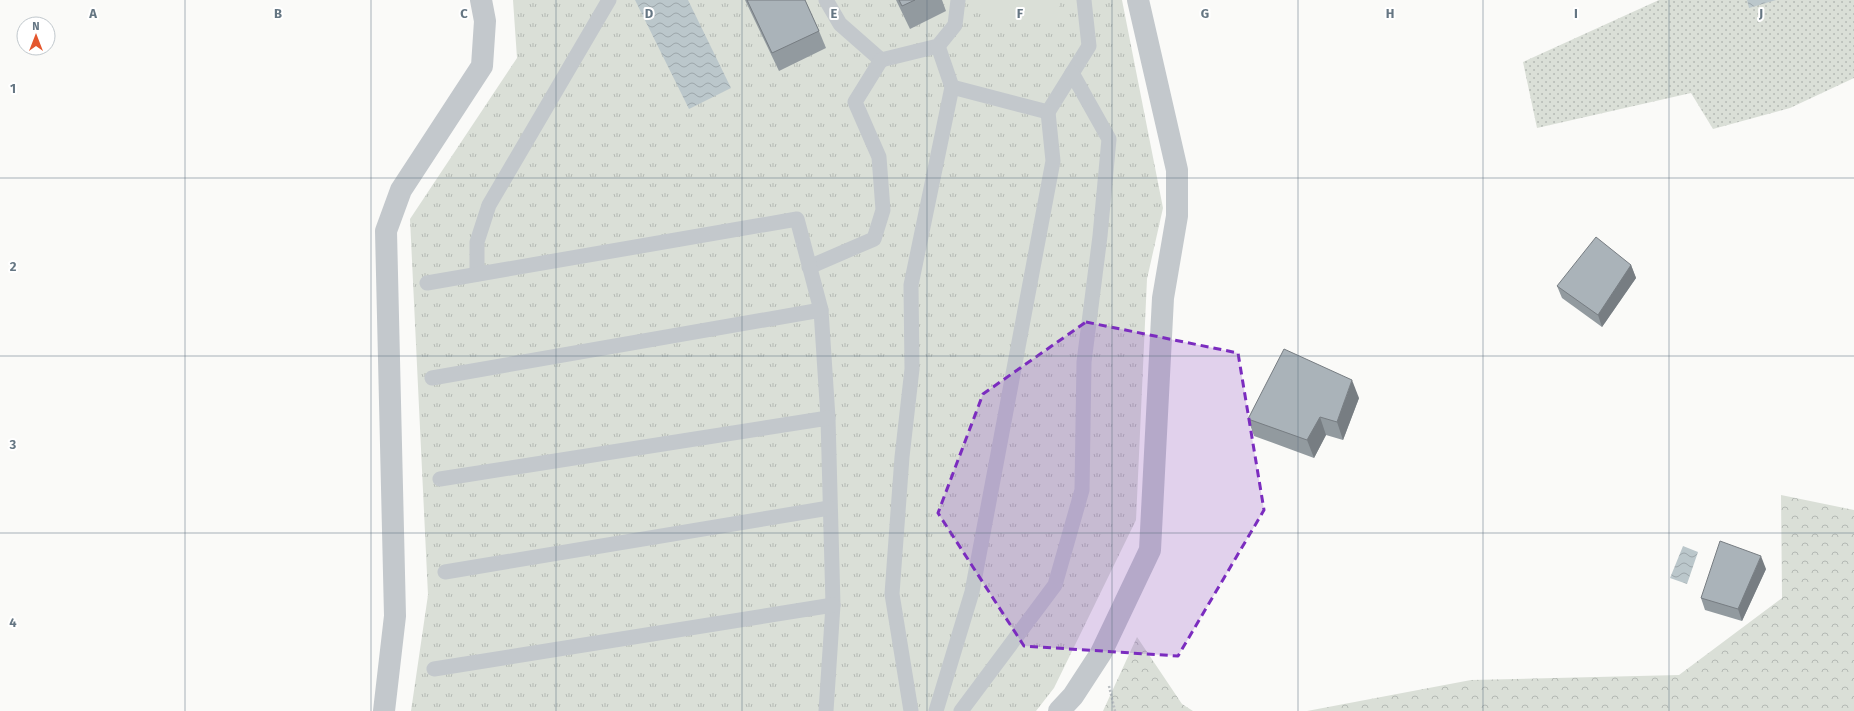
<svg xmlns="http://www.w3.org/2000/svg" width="1854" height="711" font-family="'Fira Sans',sans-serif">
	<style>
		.grass { fill: url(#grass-dots) }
		.forest { fill: url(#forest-crowns) }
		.park { fill: url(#park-tufts) }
		.pitch { fill: #dadfd7 }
		.water { fill: url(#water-waves) }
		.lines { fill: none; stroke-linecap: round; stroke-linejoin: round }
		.path { stroke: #bbbfc2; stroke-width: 2.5; stroke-dasharray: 2 2; stroke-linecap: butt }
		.lane { stroke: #c3c8cc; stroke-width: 15 }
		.street { stroke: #c3c8cc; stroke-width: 22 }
		.wall { fill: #929a9f }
		.shaded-wall { fill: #777d82 }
		.building { fill: #aab3b9; stroke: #777d82 }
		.marked { fill: #7b2cbf; fill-opacity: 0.2; stroke: #7b2cbf; stroke-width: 3; stroke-dasharray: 8 5; stroke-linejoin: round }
		.grid { fill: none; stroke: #657683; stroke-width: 1; stroke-opacity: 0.55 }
		.grid-label { font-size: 13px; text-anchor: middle; font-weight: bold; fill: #657683; stroke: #fff; stroke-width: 4; stroke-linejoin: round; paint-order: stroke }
	</style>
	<defs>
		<pattern id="grass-dots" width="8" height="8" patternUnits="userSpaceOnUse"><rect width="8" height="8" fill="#dadfd7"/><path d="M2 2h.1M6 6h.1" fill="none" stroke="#b4b9b4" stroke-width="1.8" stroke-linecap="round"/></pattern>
		<pattern id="forest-crowns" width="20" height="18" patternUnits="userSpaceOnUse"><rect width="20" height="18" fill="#dadfd7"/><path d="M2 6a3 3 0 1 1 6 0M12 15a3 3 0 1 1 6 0" fill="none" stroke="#b4b9b4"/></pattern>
		<pattern id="park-tufts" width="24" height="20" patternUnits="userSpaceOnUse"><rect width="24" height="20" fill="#dadfd7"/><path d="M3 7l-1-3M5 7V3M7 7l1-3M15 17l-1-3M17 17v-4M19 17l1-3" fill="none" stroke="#b4b9b4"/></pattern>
		<pattern id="water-waves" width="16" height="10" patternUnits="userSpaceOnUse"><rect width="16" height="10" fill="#bbc7cb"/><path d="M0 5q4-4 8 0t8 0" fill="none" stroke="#9ca6aa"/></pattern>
	</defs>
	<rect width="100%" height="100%" fill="#fafaf8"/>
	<path class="grass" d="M1659,0h195v78l-64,30 -77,21 -22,-36 -154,35 -14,-66z"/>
	<g class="forest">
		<path d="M1781,495l73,15v201h-547l164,-31 208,-5 103,-77z"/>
		<path d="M1137,637l45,67 11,7h-90z"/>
	</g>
	<path class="park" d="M513,0h609l41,208 -16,71 -11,241 -82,168 -18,23h-625l17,-116 -18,-376 107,-161z"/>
	<rect class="pitch" x="985" y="0" width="74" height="23"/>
	<g class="water">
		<path d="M635,0h53l43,88 -42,21z"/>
		<path d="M1747,0h29l-27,8z"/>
		<path d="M1683,546l15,6 -11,32 -17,-6z"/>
	</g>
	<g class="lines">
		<path class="path" d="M1109,686l6,25"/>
		<g class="lane">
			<path d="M826,0l14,24 41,36 57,-14 17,-21 3,-25"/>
			<path d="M952,87l96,25 41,-66 -5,-46"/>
			<path d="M809,267l65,-28 9,-29 -4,-53 -24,-55 26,-42"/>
			<path d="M477,274v-32l12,-37 120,-205"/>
			<path d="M427,283l370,-64 24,91 7,108 5,187 -7,106"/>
			<path d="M432,378l389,-68"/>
			<path d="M440,479l388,-61"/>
			<path d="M445,572l384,-64"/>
			<path d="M434,669l399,-64"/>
			<path d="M911,711l-19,-117 10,-137 10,-88 -1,-84 41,-198 -14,-41"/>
			<path d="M936,711l36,-119 81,-431 -5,-49"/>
			<path d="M961,711l94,-126 27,-95 2,-128 16,-126 9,-97 -37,-66"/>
		</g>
		<g class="street">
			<path d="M384,711l11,-95 -9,-385 15,-41 81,-124 3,-45 -4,-21"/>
			<path d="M1059,711l14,-15 28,-43 49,-103 13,-252 14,-82v-46l-39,-170"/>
		</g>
	</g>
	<g class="wall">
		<path d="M745,0h60l14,31 7,17 -47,23z"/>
		<path d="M896,0h46l4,11 -36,18z"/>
		<path d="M1631,265l5,13 -34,49 -40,-29 -5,-12z"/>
		<path d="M1359,398l-16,42 -17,-5 -12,23 -60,-22 -6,-17z"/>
		<path d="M1766,569l-24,52 -37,-11 -4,-12z"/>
	</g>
	<g class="shaded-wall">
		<path d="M1631,265l5,13 -34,49 -4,-12z"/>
		<path d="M1352,380l7,18 -16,42 -6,-18z"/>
		<path d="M1320,417l6,18 -12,23 -7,-18z"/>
		<path d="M1761,556l5,13 -24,52 -4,-12z"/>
	</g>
	<g class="building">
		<path d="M747,0h58l14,31 -47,22z"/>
		<path d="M899,0h16l-13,6z"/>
		<path d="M1596,237l35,28 -33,50 -41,-29z"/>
		<path d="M1284,349l68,31 -15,42 -17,-5 -13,23 -59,-21z"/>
		<path d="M1720,541l41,15 -23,53 -37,-11z"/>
	</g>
	<path class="marked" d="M1086,322l152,31 26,157 -86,146 -154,-10 -86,-133 45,-119z"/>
	<path class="grid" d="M185,0v711M371,0v711M556,0v711M742,0v711M927,0v711M1112,0v711M1298,0v711M1483,0v711M1669,0v711M0,178h1854M0,356h1854M0,533h1854"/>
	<g class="grid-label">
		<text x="93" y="18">A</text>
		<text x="278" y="18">B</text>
		<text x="464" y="18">C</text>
		<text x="649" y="18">D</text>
		<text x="834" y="18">E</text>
		<text x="1020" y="18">F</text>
		<text x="1205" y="18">G</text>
		<text x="1390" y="18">H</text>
		<text x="1576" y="18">I</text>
		<text x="1761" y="18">J</text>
		<text x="13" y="93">1</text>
		<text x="13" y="271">2</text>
		<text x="13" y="449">3</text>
		<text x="13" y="627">4</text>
	</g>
	<g transform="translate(36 36)"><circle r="19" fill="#ffffff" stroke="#c1c8cd"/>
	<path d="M0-3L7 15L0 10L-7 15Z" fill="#e4572e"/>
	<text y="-6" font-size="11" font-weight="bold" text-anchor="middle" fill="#657683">N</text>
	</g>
</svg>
